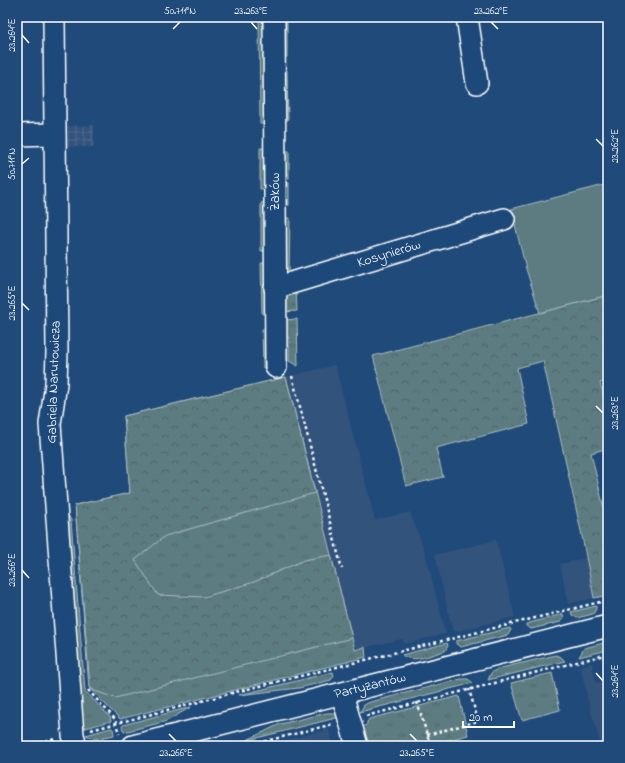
<svg xmlns="http://www.w3.org/2000/svg" width="625" height="763" font-family="'Indie Flower',sans-serif">
	<style>
		.built { fill: #32537c }
		.industrial { fill: url(#industrial-grid) }
		.grass { fill: url(#grass-tufts); stroke: #adbec0 }
		.forest { fill: url(#forest-crowns); stroke: #adbec0 }
		.garden { fill: #5b7c81; stroke: #adbec0 }
		.lines { fill: none; stroke-linecap: round; stroke-linejoin: round }
		.minor-casing { stroke: #fff; stroke-width: 24 }
		.path { stroke: #fff; stroke-width: 2.5; stroke-dasharray: 3 3; stroke-linecap: butt }
		.minor { stroke: #1f4a7a; stroke-width: 21 }
		.ticks { fill: none; stroke: #fff; stroke-width: 1.5 }
		.labels { text-anchor: middle; dominant-baseline: central; stroke-width: 3; stroke-linejoin: round; paint-order: stroke }
		.street-label { font-size: 14px; fill: #fff; stroke: #1f4a7a }
		.neatline { fill: none; stroke: #fff; stroke-width: 1.5 }
		.ticks-label { font-size: 10px; text-anchor: middle; fill: #fff }
	</style>
	<defs>
		<pattern id="industrial-grid" width="8" height="8" patternUnits="userSpaceOnUse"><rect width="8" height="8" fill="#32537c"/><path d="M0 4h8M4 0v8" fill="none" stroke="#516d90"/></pattern>
		<pattern id="grass-tufts" width="24" height="20" patternUnits="userSpaceOnUse"><rect width="24" height="20" fill="#5b7c81"/><path d="M3 7l-1-3M5 7V3M7 7l1-3M15 17l-1-3M17 17v-4M19 17l1-3" fill="none" stroke="#546466"/></pattern>
		<pattern id="forest-crowns" width="20" height="18" patternUnits="userSpaceOnUse"><rect width="20" height="18" fill="#5b7c81"/><path d="M2 6a3 3 0 1 1 6 0M12 15a3 3 0 1 1 6 0" fill="none" stroke="#546466"/></pattern>
	</defs>
	<rect width="100%" height="100%" fill="#1f4a7a"/>
	<filter id="ink" filterUnits="userSpaceOnUse"><feTurbulence type="fractalNoise" baseFrequency=".025" numOctaves="2"/><feDisplacementMap in="SourceGraphic" scale="8" xChannelSelector="R" yChannelSelector="G"/><feConvolveMatrix kernelMatrix="1 2 1 2 8 2 1 2 1" color-interpolation-filters="sRGB"/></filter>
	<g filter="url(#ink)">
		<g class="built">
			<path d="M335,365l40,155 35,-8 15,40 21,82 -42,10 -2,-5 -47,11 -69,-273z"/>
			<path d="M496,540l19,77 -62,15 -18,-77z"/>
			<path d="M586,558l8,40 -26,6 -8,-40z"/>
			<path d="M592,663l4,20 12,-3v66h-7l-10,-34 -11,-46z"/>
			<path d="M329,729l4,17h-69z"/>
		</g>
		<path class="industrial" d="M94,125v22h-27l1,-21z"/>
		<g class="grass">
			<path d="M282,17h5v40l-4,1z"/>
			<path d="M259,20h5v104h-4z"/>
			<path d="M283,70h4l1,50 -5,1z"/>
			<path d="M260,148h4l1,41h-5z"/>
			<rect x="284" y="151" width="5" height="28"/>
			<rect x="284" y="183" width="5" height="22"/>
			<path d="M265,202l1,49h-5v-48z"/>
			<path d="M283,218h7l-1,56 -5,-5z"/>
			<path d="M261,263h5v51h-4z"/>
			<path d="M296,289l1,22 -13,1v-19z"/>
			<path d="M297,319l1,47 -9,-5v-22l-5,-10v-9z"/>
			<path d="M262,329h4v39h-3z"/>
			<path d="M286,377l69,273 10,-3 1,10 -246,62 -31,-31 -14,-183 55,-12 -6,-77z"/>
			<path d="M64,508l7,12 14,171 25,26 1,4 -29,8z"/>
			<path d="M596,606v3l-3,5 -16,4 -5,-3 -1,-3z"/>
			<path d="M563,614l1,3 -3,5 -30,7 -5,-3v-2z"/>
			<path d="M510,628l1,2 -3,5 -47,12 -5,-3v-3z"/>
			<path d="M608,642v8l-29,7 5,-9z"/>
			<path d="M447,643l1,3 -3,5c-12,3 -32,13 -43,4z"/>
			<path d="M556,655l5,2 4,4 -77,19 3,-7 6,-4z"/>
			<path d="M333,672l1,4 -3,4 -32,8 -60,7z"/>
			<path d="M552,673l8,37 -38,10 -11,-37z"/>
			<path d="M461,679h7l5,4 -113,29 4,-7 6,-3z"/>
			<path d="M459,696l9,39 -42,11h-59l-5,-19 5,-2v-3l2,-3z"/>
			<path d="M191,707l-24,14 -43,11 -2,-5 1,-2z"/>
			<path d="M327,713h7l6,4 -95,24 35,-17z"/>
			<path d="M111,728l2,1 1,6 -19,4 -9,-4z"/>
		</g>
		<g class="forest">
			<path d="M608,295v85l-8,3 8,25v40l-17,5 17,73v69l-14,3 -13,-67 -38,-170 -26,7 12,56 -93,24 7,29 -37,9 -33,-130z"/>
			<path d="M286,377l29,116 -150,43 -30,24 23,35 46,2 50,-15 50,-22 27,-5 21,83 -237,60 -20,-7 -5,-4 -15,-182 55,-12 -6,-77z"/>
		</g>
		<path class="garden" d="M608,184v111l-68,18 -14,-44 -15,-60z"/>
		<g class="lines">
			<defs>
				<g id="minor">
					<path d="M54,17l3,334 -1,33 -6,40 23,311 3,11"/>
					<path d="M274,17l2,350"/>
					<path d="M467,17l10,66"/>
					<path d="M17,135l37,-1"/>
					<path d="M275,288l229,-69"/>
					<path d="M342,694l15,52"/>
					<path d="M133,746l475,-120"/>
				</g>
			</defs>
			<use href="#minor" class="minor-casing"/>
			<g class="path">
				<path d="M292,376l50,193"/>
				<path d="M88,690l27,29 4,15"/>
				<path d="M417,702l13,42 -8,2"/>
				<path d="M366,716l242,-62"/>
				<path d="M91,730l153,-40 364,-90"/>
				<path d="M427,735l51,-14 -9,-32"/>
				<path d="M28,746l27,-7"/>
				<path d="M247,746l86,-22"/>
			</g>
			<use href="#minor" class="minor"/>
		</g>
	</g>
	<path class="ticks" d="M251,22l6,7M491,22l7,7M173,29l7,-7M22,35l7,8M596,139l7,7M22,164l7,-6M22,303l7,7M596,406l7,7M22,570l7,8M596,673l7,8M169,734l7,7M410,734l7,7"/>
	<g class="labels">
		<g class="street-label">
			<text transform="translate(275 192) rotate(-90)">Żaków</text>
			<text transform="translate(389 254) rotate(-17)">Kosynierów</text>
			<text transform="translate(54 382) rotate(-88)">Gabriela Narutowicza</text>
			<text transform="translate(370 686) rotate(-14)">Partyzantów</text>
		</g>
	</g>
	<rect width="625" height="763" fill="none" stroke="#1f4a7a" stroke-width="44"/>
	<path d="M463 721v6h51v-6" fill="none" stroke="#ffffff" stroke-width="2"/>
	<text x="469" y="721" font-size="12" fill="#ffffff" stroke="#1f4a7a" stroke-width="3" paint-order="stroke">20 m</text>
	<rect x="22" y="22" width="581" height="719" class="neatline"/>
	<g class="ticks-label">
		<text x="180" y="14">50.711°N</text>
		<text x="251" y="14">23.263°E</text>
		<text x="491" y="14">23.262°E</text>
		<text transform="translate(11 35) rotate(-90)" y="4">23.264°E</text>
		<text transform="translate(614 146) rotate(-90)" y="4">23.262°E</text>
		<text transform="translate(11 164) rotate(-90)" y="4">50.711°N</text>
		<text transform="translate(11 303) rotate(-90)" y="4">23.265°E</text>
		<text transform="translate(614 413) rotate(-90)" y="4">23.263°E</text>
		<text transform="translate(11 570) rotate(-90)" y="4">23.266°E</text>
		<text transform="translate(614 681) rotate(-90)" y="4">23.264°E</text>
		<text x="176" y="756">23.266°E</text>
		<text x="417" y="756">23.265°E</text>
	</g>
</svg>
